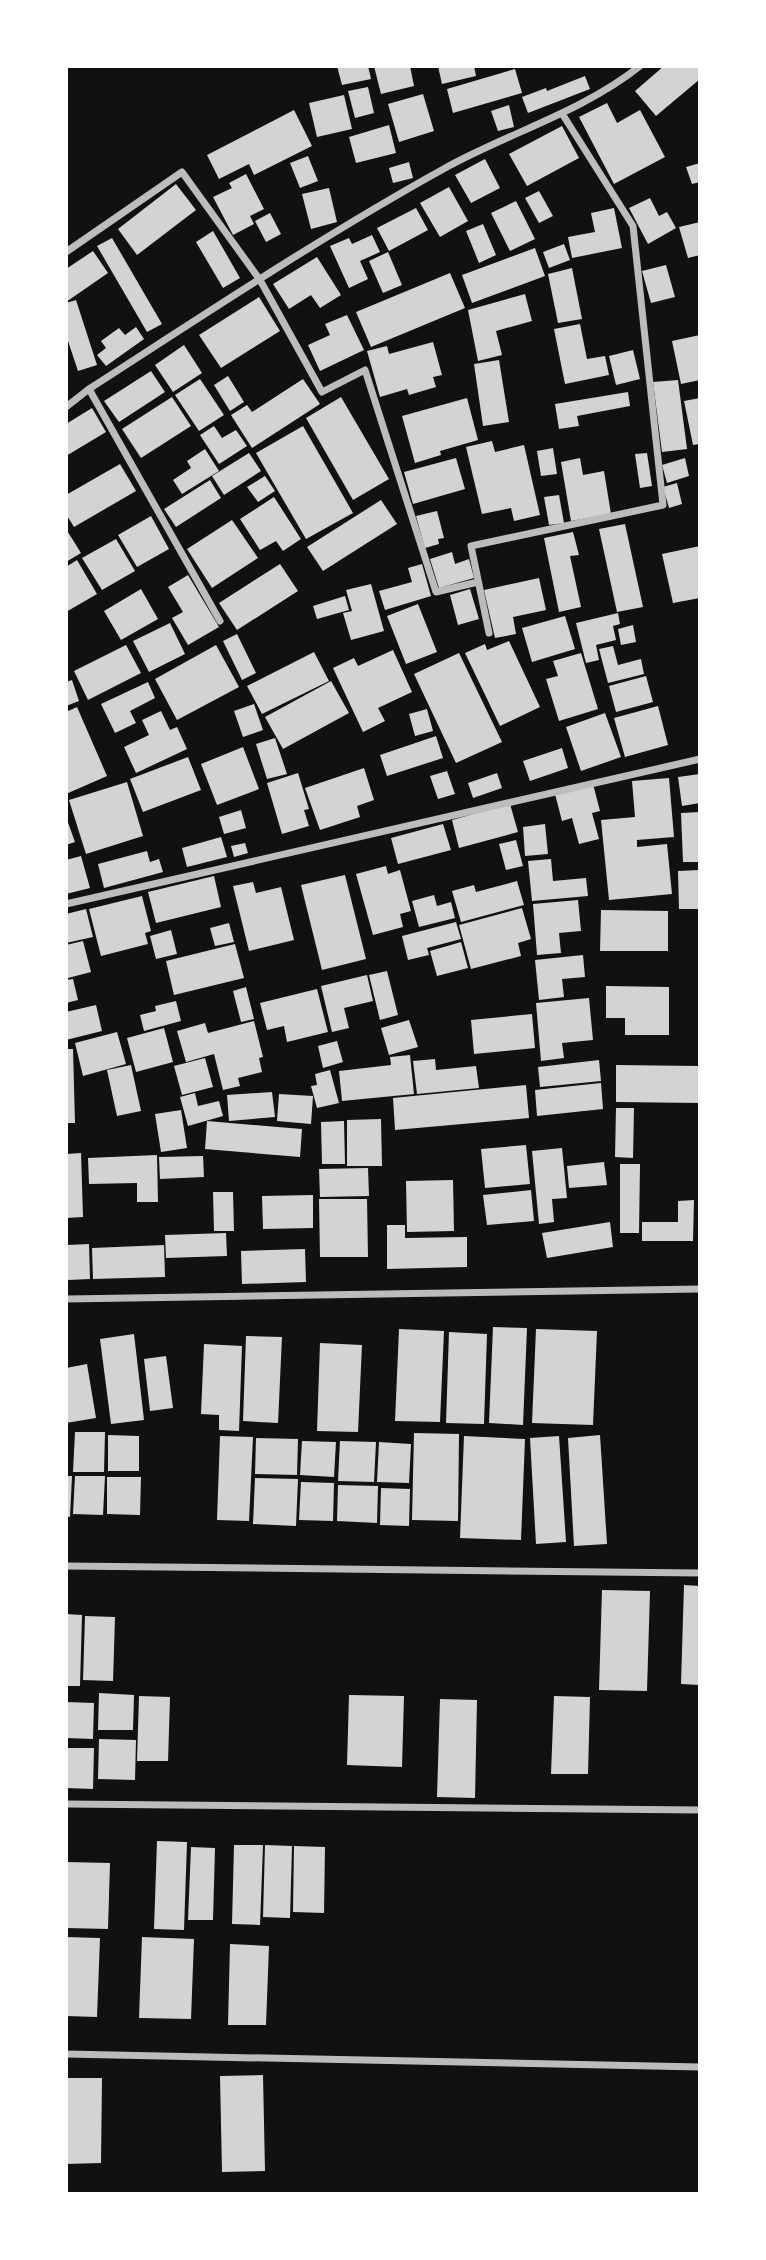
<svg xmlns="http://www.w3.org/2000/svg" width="766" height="2260" font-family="Inter,sans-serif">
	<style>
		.building { fill: #d3d3d3 }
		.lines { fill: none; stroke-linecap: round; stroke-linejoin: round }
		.minor { stroke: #bcbcbc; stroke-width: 7 }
	</style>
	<rect width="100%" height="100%" fill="#111"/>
	<g class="building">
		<path d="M337,66h31l3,13 -29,6z"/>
		<path d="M374,66h36l4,20 -33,8z"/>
		<path d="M438,66h36l2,10 -34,8z"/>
		<path d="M664,66h36v13l-44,37 -21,-25z"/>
		<path d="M515,69l7,24 -69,20 -6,-24z"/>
		<path d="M585,76l5,13 -62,24 -6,-16 24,-9 1,3z"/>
		<path d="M368,87l6,26 -19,5 -7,-27z"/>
		<path d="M423,94l11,37 -35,11 -11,-38z"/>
		<path d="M344,95l8,34 -35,8 -8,-34z"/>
		<path d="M607,103l10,20 23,-13 25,47 -51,27 -35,-67z"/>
		<path d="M509,105l5,22 -16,4 -7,-20z"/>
		<path d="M294,110l18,36 -58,29 -5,-11 -30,15 -12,-24z"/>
		<path d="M389,125l7,28 -40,10 -7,-26z"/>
		<path d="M562,126l17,32 -52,28 -18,-32z"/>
		<path d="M308,156l10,25 -18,7 -10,-25z"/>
		<path d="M485,159l15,29 -29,15 -16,-28z"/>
		<path d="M409,162l4,16 -20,5 -4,-15z"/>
		<path d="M700,163v19l-8,2 -6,-17z"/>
		<path d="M246,174l18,35 -14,7 4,8 -21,11 -20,-38 19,-9 -3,-5z"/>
		<path d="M176,184l20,26 -59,45 -19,-26z"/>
		<path d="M449,187l19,34 -28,16 -20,-34z"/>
		<path d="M329,188l8,34 -26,7 -9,-35z"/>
		<path d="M539,191l14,25 -14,7 -14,-25z"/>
		<path d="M650,198l9,18 8,-4 9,16 -28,16 -19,-36z"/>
		<path d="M516,201l19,38 -25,12 -19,-38z"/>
		<path d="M416,208l12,22 -39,21 -12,-23z"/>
		<path d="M614,208l8,40 -50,10 -4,-21 27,-5 -4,-19z"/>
		<path d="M270,213l11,21 -15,8 -11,-21z"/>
		<path d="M700,222v33l-12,3 -9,-31z"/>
		<path d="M483,224l13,31 -17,8 -13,-32z"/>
		<path d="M213,231l27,47 -17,10 -27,-46z"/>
		<path d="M372,235l8,17 -20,9 8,18 -19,9 -19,-42 19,-8 3,6z"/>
		<path d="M112,238l50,86 -15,8 -50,-86z"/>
		<path d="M564,244l6,16 -21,8 -6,-16z"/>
		<path d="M535,248l10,28 -73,27 -10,-28z"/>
		<path d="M93,251l15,22 -42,29v-33z"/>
		<path d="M388,252l14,33 -19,8 -14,-32z"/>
		<path d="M317,257l24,38 -21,13 -9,-13 -22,14 -16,-25z"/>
		<path d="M666,265l9,32 -24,6 -9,-32z"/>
		<path d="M572,268l10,51 -24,4 -10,-49z"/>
		<path d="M450,273l15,35 -94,39 -15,-35z"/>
		<path d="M525,294l7,27 -36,10 6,24 -24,6 -10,-51z"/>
		<path d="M259,297l21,34 -59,37 -22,-33z"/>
		<path d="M76,300l21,65 -19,6 -12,-36v-32z"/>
		<path d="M347,315l17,35 -44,21 -12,-26 22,-10 -5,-11z"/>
		<path d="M580,324l7,35 18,-3 4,19 -44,9 -11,-55z"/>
		<path d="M136,327l8,12 -38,27 -9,-11 9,-7 -5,-7 18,-13 6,7z"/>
		<path d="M700,335v45l-19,4 -9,-43z"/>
		<path d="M433,342l9,33 -9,2 3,10 -27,8 -2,-6 -27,8 -13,-46 20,-5 2,8z"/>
		<path d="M184,345l18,28 -29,19 -18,-27z"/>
		<path d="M633,350l7,29 -24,6 -7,-29z"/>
		<path d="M499,360l10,62 -26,4 -9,-62z"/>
		<path d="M151,371l14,21 -46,30 -15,-21z"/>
		<path d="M228,376l16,26 -14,9 -16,-26z"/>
		<path d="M200,379l24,36 -25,16 -24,-36z"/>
		<path d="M303,379l17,25 -68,44 -21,-33 16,-10 5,7z"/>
		<path d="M678,380l9,69 -25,3 -9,-70z"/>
		<path d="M628,392l2,14 -53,10 2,10 -20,3 -4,-25z"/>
		<path d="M172,397l19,29 -50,32 -19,-29z"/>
		<path d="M341,397l48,82 -36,21 -47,-82z"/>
		<path d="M467,398l11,42 -38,11 1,4 -26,8 -13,-47z"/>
		<path d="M700,398v46l-7,1 -9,-44z"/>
		<path d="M92,408l14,24 -40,24v-32z"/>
		<path d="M214,426l8,12 14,-8 11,16 -28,18 -19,-29z"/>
		<path d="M303,426l50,87 -47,26 -50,-86z"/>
		<path d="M492,441l3,11 29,-7 16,70 -26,6 -3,-13 -29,6 -16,-67z"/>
		<path d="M553,448l4,26 -16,2 -4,-25z"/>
		<path d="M205,449l14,22 -37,23 -9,-14 18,-12 -4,-7z"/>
		<path d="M249,453l12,18 -37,24 -12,-19z"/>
		<path d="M647,453l5,33 -12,2 -5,-34z"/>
		<path d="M456,458l9,31 -52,15 -9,-32z"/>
		<path d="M580,458l3,17 21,-4 7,43 -40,7 -10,-59z"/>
		<path d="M685,458l4,18 -22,7 -5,-18z"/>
		<path d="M120,464l16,27 -62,36 -8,-13v-19z"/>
		<path d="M265,476l10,15 -17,11 -11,-15z"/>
		<path d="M210,480l11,18 -45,29 -12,-18z"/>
		<path d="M677,483l5,21 -13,4 -6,-21z"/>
		<path d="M559,495l5,28 -15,2 -5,-28z"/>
		<path d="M274,497l27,42 -18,12 -7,-10 -16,9 -20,-31z"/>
		<path d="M381,500l16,24 -74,47 -16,-24z"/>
		<path d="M437,511l7,27 -6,1 1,5 -14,4 -9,-32z"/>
		<path d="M151,516l18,33 -32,18 -19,-32z"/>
		<path d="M232,520l26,38 -46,30 -25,-39z"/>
		<path d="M625,524l18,83 -26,5 -18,-83z"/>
		<path d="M66,529l15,24 -15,9z"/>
		<path d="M573,532l6,23 -9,1 11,51 -22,5 -15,-74z"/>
		<path d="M116,539l19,32 -33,19 -20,-32z"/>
		<path d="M700,546v52l-27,5 -11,-49z"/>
		<path d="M452,552l3,12 14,-5 5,19 -35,10 -9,-29z"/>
		<path d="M77,560l20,34 -31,18v-45z"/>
		<path d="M280,564l18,27 -61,39 -18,-27z"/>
		<path d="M422,564l9,32 -46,14 -6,-19 33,-9 -4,-14z"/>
		<path d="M188,575l31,52 -31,18 -16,-27 11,-6 -15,-25z"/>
		<path d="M539,578l7,32 -33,7 3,17 -21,4 -11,-48z"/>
		<path d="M371,584l13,47 -33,9 -8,-27 9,-2 -6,-21z"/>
		<path d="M141,589l17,30 -37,21 -17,-29z"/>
		<path d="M470,589l9,30 -21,6 -8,-30z"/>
		<path d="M345,596l4,14 -32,9 -4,-13z"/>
		<path d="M418,604l19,48 -31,12 -19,-48z"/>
		<path d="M618,613l2,11 -7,2 3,14 -20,5 3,15 -13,3 -10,-40z"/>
		<path d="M565,616l10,33 -43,13 -10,-34z"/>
		<path d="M170,623l15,31 -36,18 -16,-31z"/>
		<path d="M633,625l3,17 -15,3 -3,-16z"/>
		<path d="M237,634l19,39 -14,7 -19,-39z"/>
		<path d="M509,641l31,66 -40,19 -35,-73 20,-9 2,6z"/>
		<path d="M126,645l15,28 -53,27 -14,-29z"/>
		<path d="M216,645l23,42 -62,33 -22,-41z"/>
		<path d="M613,646l5,19 23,-6 3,15 -36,9 -9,-34z"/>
		<path d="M393,650l19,42 -34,16 7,13 -22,11 -30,-64 21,-10 4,8z"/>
		<path d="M314,652l15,29 -67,33 -15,-28z"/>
		<path d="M459,653l43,89 -46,21 -42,-89z"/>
		<path d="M581,653l17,56 -39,12 -13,-42 12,-3 -5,-15z"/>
		<path d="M646,676l7,26 -37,10 -7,-26z"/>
		<path d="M72,680l7,21 -13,5v-24z"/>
		<path d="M331,681l18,32 -66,36 -18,-32z"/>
		<path d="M148,682l7,16 -25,13 6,12 -21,10 -14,-29z"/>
		<path d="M254,704l9,26 -20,7 -9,-26z"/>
		<path d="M658,706l10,39 -43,12 -11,-39z"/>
		<path d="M77,707l30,69 -41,18v-82z"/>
		<path d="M427,709l6,22 -18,5 -6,-22z"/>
		<path d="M161,711l9,19 7,-3 10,22 -51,24 -12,-26 25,-12 -7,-15z"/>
		<path d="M605,713l16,44 -40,14 -15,-44z"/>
		<path d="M436,736l7,22 -56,18 -7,-21z"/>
		<path d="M275,738l12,36 -20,5 -11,-35z"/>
		<path d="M243,747l16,42 -42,16 -16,-41z"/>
		<path d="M562,748l6,20 -38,13 -7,-20z"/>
		<path d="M188,757l13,33 -58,22 -13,-33z"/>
		<path d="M364,768l10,32 -17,6 3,11 -40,13 -15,-42z"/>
		<path d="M447,771l8,23 -17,5 -8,-23z"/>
		<path d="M298,773l11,36 -5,1 5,16 -27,8 -15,-51z"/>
		<path d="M497,773l5,15 -29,10 -5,-15z"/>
		<path d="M700,774v29l-18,3 -4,-29z"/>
		<path d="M669,778l5,59 -37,3v7l30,-3 5,50 -63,6 -8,-80 34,-3 -3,-36z"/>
		<path d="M127,782l16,54 -57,18 -17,-54z"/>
		<path d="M593,784l7,27 -8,2 7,26 -20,5 -7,-26 -10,3 -7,-27z"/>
		<path d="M510,804l8,28 -59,16 -7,-28z"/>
		<path d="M241,810l5,18 -22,6 -5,-17z"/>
		<path d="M700,812v50h-17l-2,-49z"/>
		<path d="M66,817l9,25 -9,3z"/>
		<path d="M443,824l8,26 -53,14 -7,-26z"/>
		<path d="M545,824l3,30 -23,2 -2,-29z"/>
		<path d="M221,837l6,20 -40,10 -5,-19z"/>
		<path d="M516,840l7,26 -17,4 -7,-26z"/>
		<path d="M245,843l3,10 -14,4 -3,-11z"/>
		<path d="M147,851l3,11 9,-3 4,13 -59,16 -6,-24z"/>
		<path d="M81,856l9,32 -24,6v-34z"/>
		<path d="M551,859l2,22 33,-3 2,18 -56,5 -4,-40z"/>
		<path d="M386,866l2,8 12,-4 11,41 -11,3 3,13 -30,8 -17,-61z"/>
		<path d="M700,870v39h-21l-1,-38z"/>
		<path d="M345,875l21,84 -44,11 -21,-85z"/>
		<path d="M214,876l7,31 -65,16 -8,-31z"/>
		<path d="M517,881l7,24 -63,17 -9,-31 22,-6 2,7z"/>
		<path d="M253,882l3,11 25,-6 13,53 -45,11 -16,-65z"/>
		<path d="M434,895l3,11 14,-4 4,16 -36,9 -7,-26z"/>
		<path d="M142,896l9,35 -6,2 3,11 -47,12 -12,-47z"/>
		<path d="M578,900l3,31 -22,2 2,20 -24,2 -4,-51z"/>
		<path d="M522,908l9,31 -13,4 3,13 -50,13 -12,-44z"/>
		<path d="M86,909l7,28 -27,6v-29z"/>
		<path d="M601,910l67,1v40h-68z"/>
		<path d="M456,922l5,17 -34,9 2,7 -21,5 -6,-24z"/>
		<path d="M229,923l5,19 -19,4 -5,-18z"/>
		<path d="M171,930l6,24 -21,5 -6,-23z"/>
		<path d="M83,941l8,31 -23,6 -2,-33z"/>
		<path d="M461,942l7,26 -31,8 -7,-25z"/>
		<path d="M235,944l9,34 -70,17 -8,-34z"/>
		<path d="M583,955l2,22 -23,2 2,18 -25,3 -4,-40z"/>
		<path d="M387,971l11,44 -18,5 -11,-45z"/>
		<path d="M367,975l6,26 -29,7 5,20 -17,4 -11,-46z"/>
		<path d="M73,979l5,21 -12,3v-23z"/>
		<path d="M606,986l63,1v48h-44v-17h-19z"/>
		<path d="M246,987l8,32 -13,3 -8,-31z"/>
		<path d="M317,989l11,43 -41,10 -3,-16 -17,4 -7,-27z"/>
		<path d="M589,998l4,42 -31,3 2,15 -23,3 -5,-58z"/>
		<path d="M176,1001l5,20 -37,10 -4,-16 16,-4 -1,-5z"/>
		<path d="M96,1005l6,26 -36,9v-28z"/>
		<path d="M532,1014l3,34 -61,6 -3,-34z"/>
		<path d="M409,1020l9,27 -29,8 -8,-27z"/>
		<path d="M254,1021l9,36 -4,1 3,14 -24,6 2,8 -17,4 -9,-36 -28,8 -9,-31 28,-8 3,10z"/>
		<path d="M164,1028l9,34 -37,10 -9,-34z"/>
		<path d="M117,1032l9,32 -43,12 -8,-33z"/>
		<path d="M337,1041l6,21 -20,6 -5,-22z"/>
		<path d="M66,1049h7l2,74h-9z"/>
		<path d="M410,1055l4,39 -72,7 -3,-30 52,-6 -1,-8z"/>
		<path d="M205,1058l8,29 -31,8 -8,-29z"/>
		<path d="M435,1059l1,11 40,-4 3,22 -62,6 -4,-33z"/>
		<path d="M599,1060l2,21 -61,6 -2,-20z"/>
		<path d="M131,1065l10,46 -24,5 -10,-46z"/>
		<path d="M616,1065l84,1v37l-84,-1z"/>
		<path d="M330,1070l9,33 -22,5 -6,-22 6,-1 -2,-11z"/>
		<path d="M601,1083l2,26 -66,7 -2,-26z"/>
		<path d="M526,1085l3,33 -134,12 -2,-32z"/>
		<path d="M272,1092l3,25 -46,4 -2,-26z"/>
		<path d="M195,1093l3,13 21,-5 4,15 -35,10 -8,-29z"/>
		<path d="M279,1094l34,2 -2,28 -34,-3z"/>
		<path d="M616,1108h18l-1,50 -18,-1z"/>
		<path d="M181,1110l6,38 -26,4 -6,-38z"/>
		<path d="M381,1119l1,47h-35v-46z"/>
		<path d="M207,1121l95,8 -2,28 -95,-8z"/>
		<path d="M344,1121l1,43h-23l-1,-42z"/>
		<path d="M526,1145l4,39 -45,4 -4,-39z"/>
		<path d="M562,1148l5,50 -15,1 2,23 -15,2 -7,-73z"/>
		<path d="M81,1153l2,64 -17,1v-64z"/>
		<path d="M157,1155l1,47h-21v-19l-48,1 -1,-26z"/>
		<path d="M203,1156l1,21 -44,2 -1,-22z"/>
		<path d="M604,1162l3,23 -38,3 -2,-22z"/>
		<path d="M620,1164h20l-1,69h-19z"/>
		<path d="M368,1168l1,28 -49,1 -1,-28z"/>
		<path d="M453,1180l1,51 -47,1 -1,-51z"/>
		<path d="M531,1190l3,31 -47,4 -4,-30z"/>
		<path d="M213,1192h20l1,39h-20z"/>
		<path d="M313,1195v33l-50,1 -1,-33z"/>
		<path d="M319,1199h48l1,58h-48z"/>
		<path d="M694,1200l-1,41h-51v-19h36v-21z"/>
		<path d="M610,1222l3,25 -66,11 -5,-25z"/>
		<path d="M387,1225h18v13l62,-1v30l-80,2z"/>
		<path d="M226,1233l1,23 -61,2 -1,-23z"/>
		<path d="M89,1244l1,35 -22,1 -1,-35z"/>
		<path d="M164,1245l1,32 -72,2 -1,-31z"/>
		<path d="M305,1249l1,33 -64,2 -1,-33z"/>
		<path d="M493,1327l34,1 -4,97 -34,-2z"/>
		<path d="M399,1329l45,2 -4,91 -45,-1z"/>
		<path d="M536,1329l61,2 -4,94 -61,-2z"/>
		<path d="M449,1332l38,2 -3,90 -38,-1z"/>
		<path d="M134,1334l10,86 -33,4 -11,-85z"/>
		<path d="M246,1336l36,1 -4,86 -35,-2z"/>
		<path d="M320,1343l42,2 -4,87 -41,-1z"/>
		<path d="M204,1344l38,2 -3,85 -20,-1v-15l-18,-1z"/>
		<path d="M166,1356l7,52 -23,3 -6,-52z"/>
		<path d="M87,1364l9,54 -30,5v-55z"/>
		<path d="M75,1432h30l-1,40h-31z"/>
		<path d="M414,1433l45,1 -1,87 -46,-1z"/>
		<path d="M108,1435l31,1v35h-31z"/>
		<path d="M600,1435l7,109 -33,2 -6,-108z"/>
		<path d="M220,1436l33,1 -4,84 -32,-1z"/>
		<path d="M464,1436l61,3 -4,101 -61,-2z"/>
		<path d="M559,1436l7,106 -30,2 -6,-106z"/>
		<path d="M256,1438l42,1 -1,36 -42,-1z"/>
		<path d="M302,1441l34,1 -2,35 -34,-2z"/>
		<path d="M340,1441l36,1 -2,40 -36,-1z"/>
		<path d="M379,1442l32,2 -2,39 -32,-1z"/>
		<path d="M66,1476h6l-2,41 -4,-1z"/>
		<path d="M75,1476h30l-2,39 -30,-1z"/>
		<path d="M107,1477h34l-1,38 -33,-1z"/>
		<path d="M255,1478l43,1 -2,47 -43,-2z"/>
		<path d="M301,1482l33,1 -1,38 -34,-1z"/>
		<path d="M338,1485l40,1 -1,37 -40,-2z"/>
		<path d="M381,1488l29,1 -1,37 -29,-1z"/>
		<path d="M684,1585l16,1v99l-19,-1z"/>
		<path d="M602,1590l48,1 -3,100 -48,-1z"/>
		<path d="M66,1614l16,1 -2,71h-14z"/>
		<path d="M85,1616l30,1 -2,64 -30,-1z"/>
		<path d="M99,1693l35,2 -1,35h-35z"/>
		<path d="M349,1695l55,1 -2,71 -55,-2z"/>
		<path d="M139,1696l31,1 -2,64h-31z"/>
		<path d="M554,1696l36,1 -2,77h-37z"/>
		<path d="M440,1699l37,1 -2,98 -38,-1z"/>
		<path d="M66,1702l28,1 -1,36 -27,-1z"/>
		<path d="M99,1739l37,1 -1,40 -37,-1z"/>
		<path d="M66,1748h28l-1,41 -27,-1z"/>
		<path d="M157,1841l30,1 -3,88 -30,-1z"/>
		<path d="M234,1845h29l-3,80 -28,-1z"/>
		<path d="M265,1845l27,1 -2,72 -27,-1z"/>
		<path d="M294,1846l31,1 -1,66 -31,-1z"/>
		<path d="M191,1847l24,1 -2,72h-25z"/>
		<path d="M66,1862l44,1 -2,66 -42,-1z"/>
		<path d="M66,1937l34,1 -3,79 -31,-1z"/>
		<path d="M142,1937l52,2 -3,80 -52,-1z"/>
		<path d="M230,1944l39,2 -3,79h-38z"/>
		<path d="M263,2075l2,96 -43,1 -2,-96z"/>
		<path d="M66,2078h36l-1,85 -35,1z"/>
	</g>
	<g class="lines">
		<g class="minor">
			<path d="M66,252l116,-80 78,108 62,112 43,-22 71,222 42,-10"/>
			<path d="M89,389l131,232"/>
			<path d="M66,407l23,-18c118,-76 235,-154 358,-222 64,-35 135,-55 193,-101"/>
			<path d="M489,633l-18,-87 192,-41 -30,-279 -70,-111"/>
			<path d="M66,904l634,-145"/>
			<path d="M66,1299l634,-10"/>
			<path d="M66,1566l634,7"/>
			<path d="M66,1804l634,6"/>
			<path d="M66,2054l634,13"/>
		</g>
	</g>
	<rect width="766" height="2260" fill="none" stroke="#ffffff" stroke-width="136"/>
</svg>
